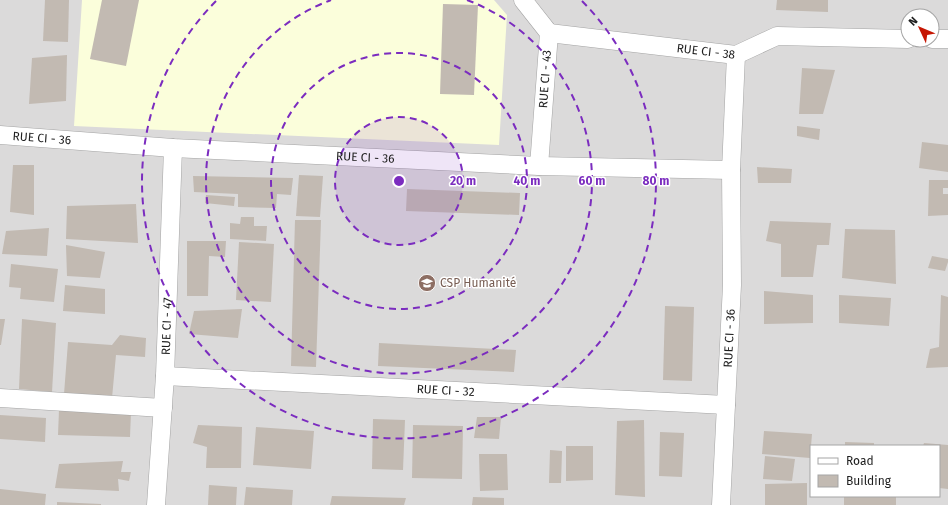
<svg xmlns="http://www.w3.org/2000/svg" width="948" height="505" font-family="'Fira Sans',sans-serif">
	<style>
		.residential { fill: #dbdada; fill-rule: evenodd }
		.education { fill: #fbfedb }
		.building { fill: #c2bab2 }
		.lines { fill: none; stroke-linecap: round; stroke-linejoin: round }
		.street-casing { stroke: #a4a4a4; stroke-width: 19 }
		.street { stroke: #fff; stroke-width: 18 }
		.ring { fill: none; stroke: #7b2cbf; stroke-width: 2; stroke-dasharray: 7 5 }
		.labels { text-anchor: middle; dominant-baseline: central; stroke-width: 3; stroke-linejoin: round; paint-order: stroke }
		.street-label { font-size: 12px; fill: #1d1d1d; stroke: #fff }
		.education-label { font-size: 12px; fill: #785e54; stroke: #fff; text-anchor: start }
		.centre { fill: #7b2cbf; stroke: #fff; stroke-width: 2 }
		.ring-label { font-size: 12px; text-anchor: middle; font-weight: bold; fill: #7b2cbf; stroke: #fff; stroke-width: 3; stroke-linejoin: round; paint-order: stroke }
	</style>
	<rect width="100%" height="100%" fill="#eeebe2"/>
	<path class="residential" d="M0,0h948v505h-948zM908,16h24v24h-24zM811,446h128v50h-128z"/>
	<path class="education" d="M82,0h412l13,15 -8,130 -425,-19z"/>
	<g class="building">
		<path d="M45,0h24l-1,42 -25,-1z"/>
		<path d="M102,0h37l-13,66 -36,-7z"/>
		<path d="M777,0h51v12l-52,-2z"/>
		<path d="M443,4l35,1 -4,90 -34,-1z"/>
		<path d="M67,55l-1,46 -37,3 3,-46z"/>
		<path d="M802,68l33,2 -12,44h-24z"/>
		<path d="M797,126l23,3 -1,11 -22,-4z"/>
		<path d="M922,142l26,3v27l-29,-4z"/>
		<path d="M13,165h21v50l-24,-3z"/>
		<path d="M757,167l35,2 -1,14h-33z"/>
		<path d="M299,175l24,1 -3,41 -24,-1z"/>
		<path d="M193,176l100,2 -2,17 -14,-1 -1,14 -38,-1v-13l-44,-2z"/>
		<path d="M929,180h19v8h-5v6h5v21l-20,1z"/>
		<path d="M407,189l113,4 -1,22 -113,-4z"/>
		<path d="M206,195l29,2 -1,9 -29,-3z"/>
		<path d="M136,204l2,39 -72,-4 1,-33z"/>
		<path d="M241,217h13v9h13l-1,15 -36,-2v-16l10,1z"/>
		<path d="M295,220h26l-5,147 -25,-1z"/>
		<path d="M770,221l61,2 -2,22h-12l-4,32h-32v-33l-15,-3z"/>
		<path d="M49,228l-2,28 -45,-2 4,-23z"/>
		<path d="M845,229l50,1 1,54 -54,-6z"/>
		<path d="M187,241h39l-1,16 -16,-1 -1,40h-21z"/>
		<path d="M239,242l35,2 -3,58 -35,-2z"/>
		<path d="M66,245l39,7 -5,26 -33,-2z"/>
		<path d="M932,256l16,3v3l-3,9 -17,-3z"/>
		<path d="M11,264l47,5 -4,33 -34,-3 1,-11 -12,-1z"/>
		<path d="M65,285l40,4v25l-42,-3z"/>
		<path d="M764,291l49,4v28l-49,1z"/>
		<path d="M839,295l52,3 -2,28 -50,-3z"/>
		<path d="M941,295l7,2v70l-22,1 4,-19 9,-2z"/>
		<path d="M665,306l29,1 -2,74 -29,-1z"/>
		<path d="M242,309l-4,29 -49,-4 5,-23z"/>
		<path d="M0,319h5l-4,26h-1z"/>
		<path d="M22,319l34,4 -4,69 -33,-3z"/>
		<path d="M120,335l26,3 -1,19 -29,-2 -4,43 -48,-4 4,-52 44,3z"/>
		<path d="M379,343l137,7 -2,22 -136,-6z"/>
		<path d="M59,410l72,2 -1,25 -72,-2z"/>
		<path d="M0,415l46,3 -1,24 -45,-3z"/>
		<path d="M477,417h24l-2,22 -25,-1z"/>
		<path d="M373,419l32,1 -2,50 -31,-1z"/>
		<path d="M644,420l1,77 -30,-2 2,-74z"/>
		<path d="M198,425l44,2 -1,41h-35l1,-21 -14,-4z"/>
		<path d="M413,425l50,1 -1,53 -50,-1z"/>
		<path d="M256,427l58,4 -3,38 -58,-4z"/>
		<path d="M764,431l48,3 -2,24 -48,-4z"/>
		<path d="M660,432l24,1 -2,44 -23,-1z"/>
		<path d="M845,442l29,1v3h-29z"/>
		<path d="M924,443l24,2v44l-9,-1v-42h-16z"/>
		<path d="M566,446h27v34l-27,1z"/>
		<path d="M550,450l12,1 -1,32h-12z"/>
		<path d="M479,454h28l1,36 -28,1z"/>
		<path d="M765,456l30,3 -3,22 -29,-2z"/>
		<path d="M123,461l-2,11h10l-2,9 -11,-2 1,12 -64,-3 4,-24z"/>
		<path d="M807,483v22h-42v-21z"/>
		<path d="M209,485l28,2 -1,18h-28z"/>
		<path d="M246,487l47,3 -1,15h-48z"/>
		<path d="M0,489l46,5 -1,11h-45z"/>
		<path d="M332,496l74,2 -2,7h-74z"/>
		<rect x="844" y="496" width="52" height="9"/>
		<path d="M473,497l31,1v7h-32z"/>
		<path d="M57,502l44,2v1h-44z"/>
	</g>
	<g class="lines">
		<defs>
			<g id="street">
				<path d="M523,0l26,33 -10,133"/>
				<path id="s1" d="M549,33l187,22 41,-19 131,3"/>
				<path d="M932,39h16"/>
				<path id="s2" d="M0,135l173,13 366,18 192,4"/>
				<path id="s3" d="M165,376l561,29"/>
				<path d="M0,398l163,10"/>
				<path id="s4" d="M156,505l9,-129 8,-228"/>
				<path id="s5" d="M721,505l11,-220 -1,-115 5,-115"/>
			</g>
		</defs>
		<use href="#street" class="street-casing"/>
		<use href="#street" class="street"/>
	</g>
	<circle cx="399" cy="181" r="64" fill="#7b2cbf" fill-opacity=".12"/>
	<g class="ring">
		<circle cx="399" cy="181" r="64"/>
		<circle cx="399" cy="181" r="128"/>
		<path d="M467 0A193 193 0 1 1 331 0"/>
		<path d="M582 1A257 257 0 1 1 216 1"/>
	</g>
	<defs>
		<symbol id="school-disc" viewBox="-11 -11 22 22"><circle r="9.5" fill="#8d6e63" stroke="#fff"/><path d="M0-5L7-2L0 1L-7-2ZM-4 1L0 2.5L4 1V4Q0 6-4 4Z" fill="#fff"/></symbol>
	</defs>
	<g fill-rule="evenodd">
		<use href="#school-disc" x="417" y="273" width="20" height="20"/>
	</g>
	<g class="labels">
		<g class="street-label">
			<text stroke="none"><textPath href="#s1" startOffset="158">RUE CI - 38</textPath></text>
			<text transform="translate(545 79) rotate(-86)">RUE CI - 43</text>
			<text stroke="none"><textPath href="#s2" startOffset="42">RUE CI - 36</textPath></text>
			<text stroke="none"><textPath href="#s2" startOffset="366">RUE CI - 36</textPath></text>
			<text stroke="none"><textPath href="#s4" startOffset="179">RUE CI - 47</textPath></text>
			<text stroke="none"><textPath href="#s5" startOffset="167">RUE CI - 36</textPath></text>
			<text stroke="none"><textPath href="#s3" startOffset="281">RUE CI - 32</textPath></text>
		</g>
		<g class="education-label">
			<text x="440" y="283">CSP Humanité</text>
		</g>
	</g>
	<circle cx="399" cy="181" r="6" class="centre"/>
	<g class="ring-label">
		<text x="463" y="185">20 m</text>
		<text x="527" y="185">40 m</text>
		<text x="592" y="185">60 m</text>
		<text x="656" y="185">80 m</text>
	</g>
	<rect x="810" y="445" width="130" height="52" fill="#ffffff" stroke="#a5a5a5"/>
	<rect x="818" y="458" width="20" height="6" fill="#ffffff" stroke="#a5a5a5"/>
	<text x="846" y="465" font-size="12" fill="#1d1d1d">Road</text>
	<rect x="818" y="475" width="20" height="12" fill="#c2bab2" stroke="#a5a5a5"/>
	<text x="846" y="485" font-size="12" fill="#1d1d1d">Building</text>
	<g transform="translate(920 28) rotate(314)"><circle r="19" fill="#ffffff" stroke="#a5a5a5"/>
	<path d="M0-3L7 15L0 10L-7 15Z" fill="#c61603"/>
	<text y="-6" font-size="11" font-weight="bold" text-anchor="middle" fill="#1d1d1d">N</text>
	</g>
</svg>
